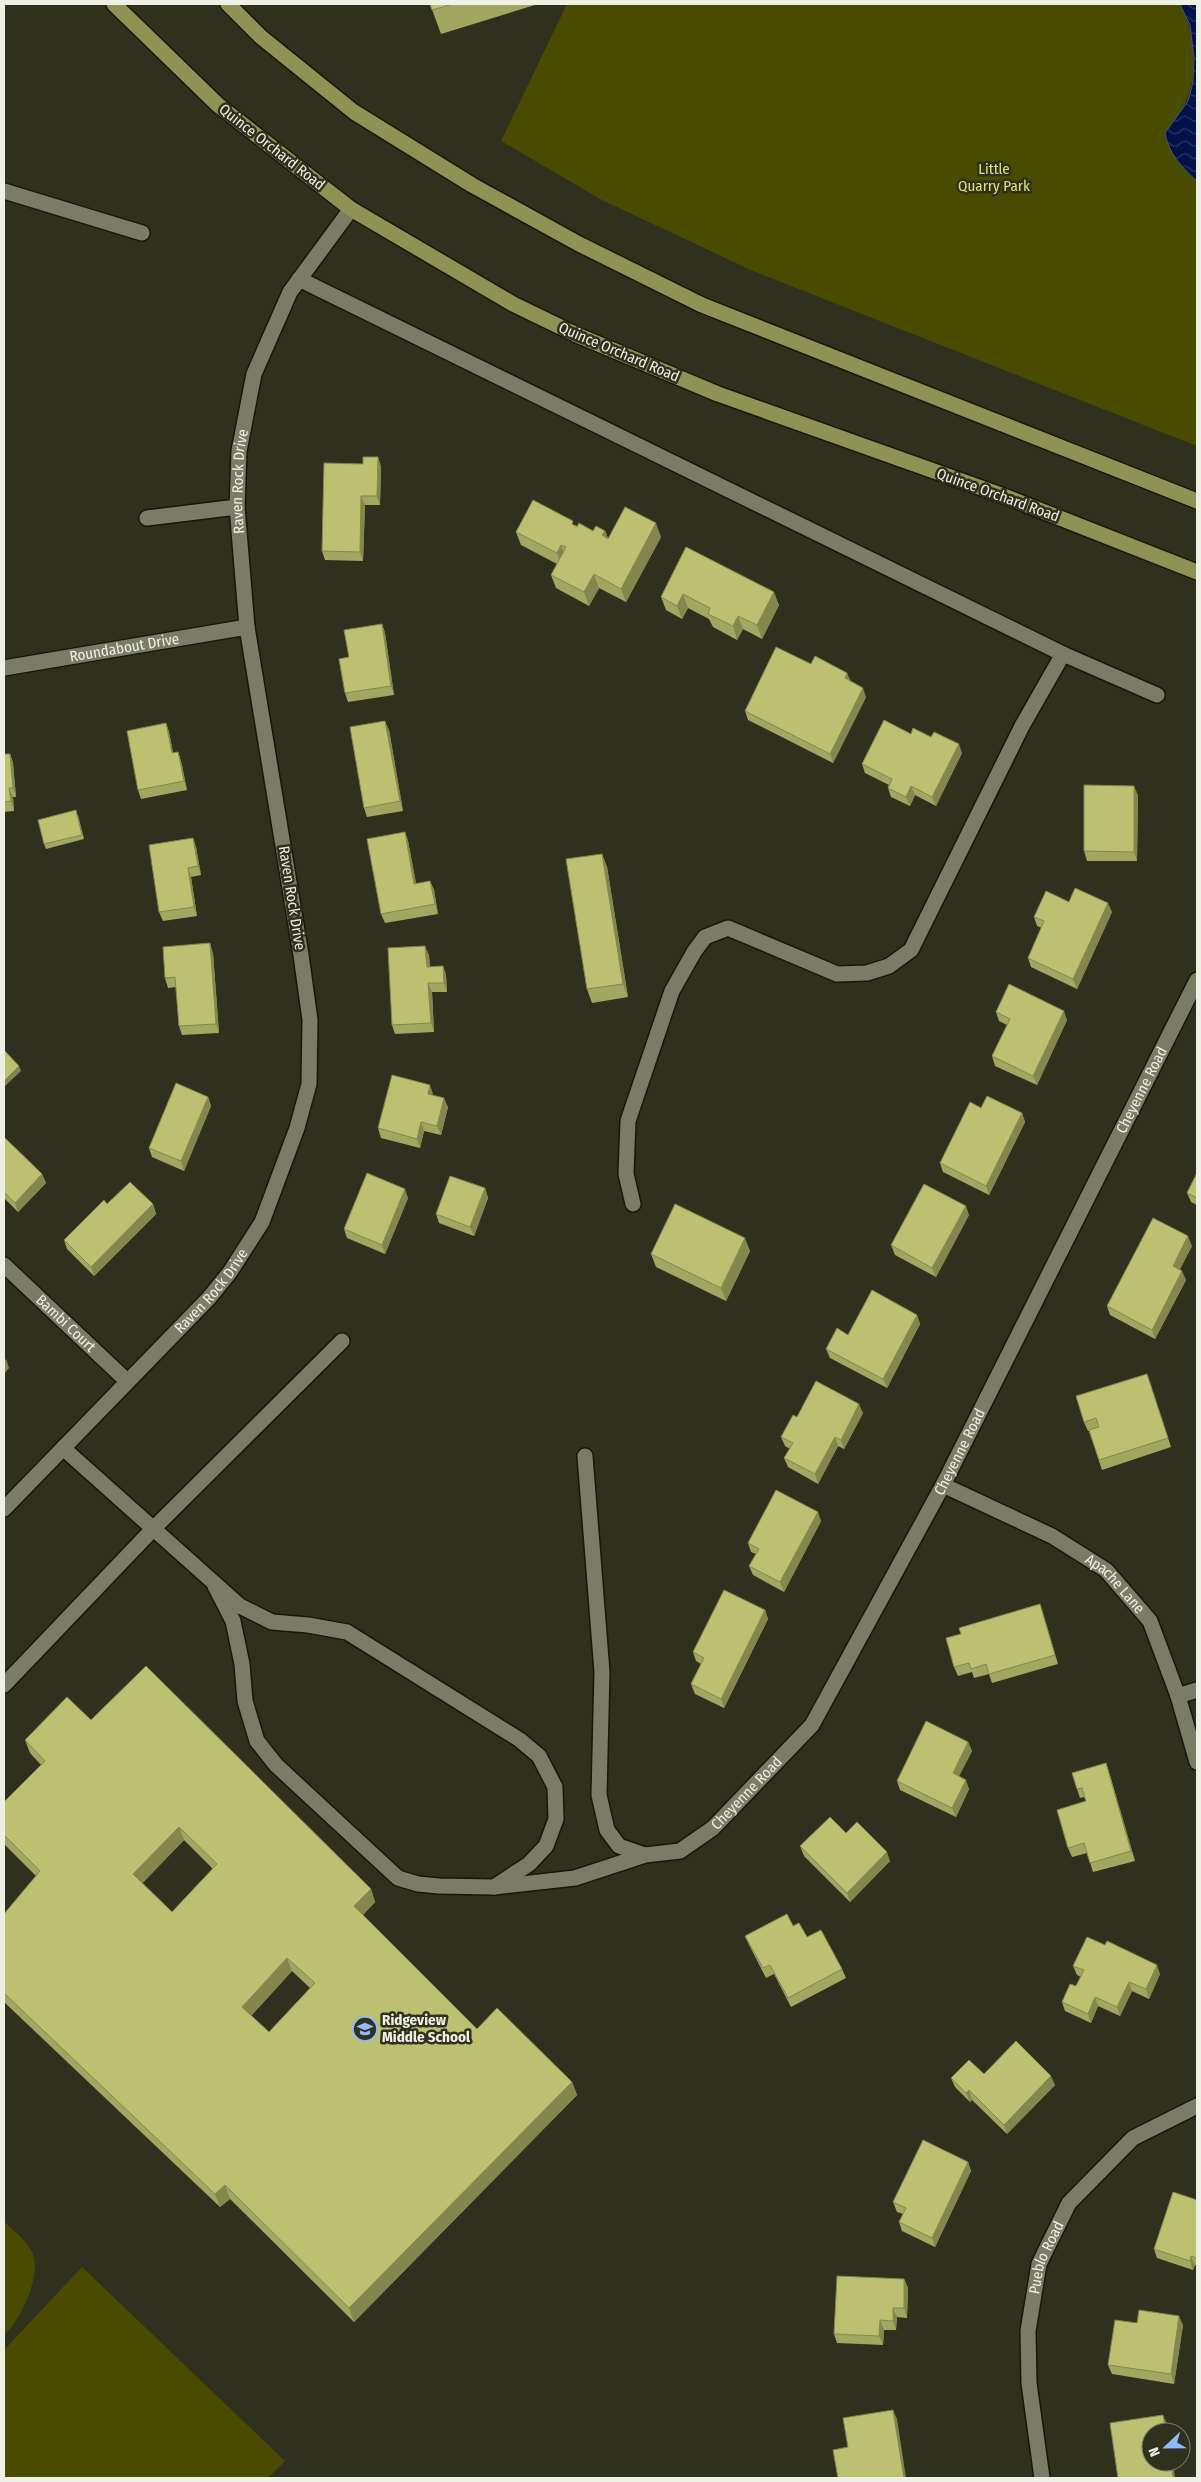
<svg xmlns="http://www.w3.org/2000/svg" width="1201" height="2482" font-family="'Fira Sans Condensed',sans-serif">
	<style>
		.green { fill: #494c00 }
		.water { fill: url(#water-waves); stroke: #485577 }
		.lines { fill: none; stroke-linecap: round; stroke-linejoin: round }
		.minor-casing { stroke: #171806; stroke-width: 18 }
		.major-casing { stroke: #171806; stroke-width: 18 }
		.minor { stroke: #7a7c66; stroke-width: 15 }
		.major { stroke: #8e9255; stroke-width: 15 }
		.wall { fill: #a1a660; fill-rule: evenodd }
		.shaded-wall { fill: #83874e }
		.building { fill: #bbc170; stroke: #83874e; fill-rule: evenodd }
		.labels { text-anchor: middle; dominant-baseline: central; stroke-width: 5; stroke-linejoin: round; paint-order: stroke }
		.street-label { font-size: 15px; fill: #eff0e4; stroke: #2f301d }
		.park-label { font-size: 15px; fill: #dce374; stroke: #2f301d }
		.poi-label { font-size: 15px; font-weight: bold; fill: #eff0e4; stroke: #2f301d; text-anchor: start }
	</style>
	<defs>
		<pattern id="water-waves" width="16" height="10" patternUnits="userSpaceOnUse" patternTransform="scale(1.25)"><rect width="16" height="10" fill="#001248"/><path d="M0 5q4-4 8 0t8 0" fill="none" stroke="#263562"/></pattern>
	</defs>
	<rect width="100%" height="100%" fill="#2f301d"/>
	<g class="green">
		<path d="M567,4h613c18,37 21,88 -9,120l17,49 9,8v265l-444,-175 -151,-71 -101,-59z"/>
		<path d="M4,2221c8,9 21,18 27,29 13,22 -10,70 -27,85z"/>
		<path d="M82,2267l203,194 -17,17h-264v-128z"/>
	</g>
	<path class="water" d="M1180,4h17v177c-16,-14 -28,-27 -32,-48l23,-32 5,-19 1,-24 -4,-33z"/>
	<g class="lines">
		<defs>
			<g id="minor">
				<path d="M4,191l138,42"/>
				<path d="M299,279l764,375 94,41"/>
				<path d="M147,518l90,-11"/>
				<path id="s1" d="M4,668l243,-41"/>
				<path d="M633,1204l-7,-30 2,-53 44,-130 22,-39 11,-15 23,-9 109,46 30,-1 22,-7 22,-16 111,-224 41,-72"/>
				<path id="s2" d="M4,1265l123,116"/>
				<path d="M63,1448l177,158 32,16 36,3 39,7 173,108 19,16 16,31 1,32 -10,27 -17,18 -35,23 -55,-1 -21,-2 -20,-6 -122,-113 -19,-24 -12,-40 -3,-37 -9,-43 -18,-35"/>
				<path d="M585,1456l17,216 -3,123 8,35 12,16 26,9"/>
				<path id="s3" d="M943,1485l109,51 54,34 44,51 28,75 19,66"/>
				<path id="s4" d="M4,1509l205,-211 21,-26 32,-50 35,-94 12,-44 1,-64 -9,-65 -54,-328 -10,-120 2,-56 15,-77 36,-82 61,-83"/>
				<path d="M4,1685l149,-156 189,-188"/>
				<path d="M1178,1696l19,-6"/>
				<path id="s5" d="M494,1887l81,-9 70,-23 35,-4 33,-23 99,-103 131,-240 254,-505"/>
				<path id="s6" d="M1042,2478l-13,-95 -1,-52 11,-67 30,-61 64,-65 64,-32"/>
			</g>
			<g id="major">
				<path d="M114,4l104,101 133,104 162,95 64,31 141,59 286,102 193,76"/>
				<path d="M228,4l33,33 93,75 118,73 107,59 123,61 495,196"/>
			</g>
		</defs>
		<use href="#minor" class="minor-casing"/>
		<use href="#major" class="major-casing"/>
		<use href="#minor" class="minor"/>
		<use href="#major" class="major"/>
	</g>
	<g class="wall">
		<path d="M430,4h108l-97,30z"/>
		<path d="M381,466l-1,39h-15l-2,56 -38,-1 -3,-9z"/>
		<path d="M575,525l18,6h12l3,7 53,-1 -35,65 -27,-14 -10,18 -33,-18 -5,-13 6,-11 -36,-19 -5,-13z"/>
		<path d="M686,547l93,58 -17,34 -19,-10 -6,11 -24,-13 -4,-8 -21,-11 -6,11 -16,-9 -5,-13z"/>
		<path d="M382,624l3,9 9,62 -46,7 -3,-9 4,-36z"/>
		<path d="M811,664l36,9 3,8 16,16 -33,66 -85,-43 -3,-9z"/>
		<path d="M166,723l3,9 4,21 5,-1 3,9 6,29 -46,9 -3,-9z"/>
		<path d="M389,730l14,81 -36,6 -3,-9z"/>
		<path d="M911,734l51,19 -26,53 -21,-11 -5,11 -19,-9 -3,-9 1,-3 -24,-12 -3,-9z"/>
		<path d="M4,754h6l3,9 3,34h-3l1,14 -10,1z"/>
		<path d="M1138,795l-1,66h-50l-3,-10z"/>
		<path d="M78,815l6,24 -38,10 -2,-5z"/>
		<path d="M405,832l3,9 8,43 14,-3 4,9 4,24 -53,9 -4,-9z"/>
		<path d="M193,838l3,9 5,28 -10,2 6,39 -34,5 -4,-9z"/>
		<path d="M602,854l5,13 21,130 -36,6 -5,-14z"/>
		<path d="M1069,902l43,10 -35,77 -46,-22 -3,-9 14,-30 -5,-2 -3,-9z"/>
		<path d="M213,953l6,80 -37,2 -3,-9 -3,-39 -8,1 -3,-10z"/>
		<path d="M429,955l1,12 13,-1 3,9 1,17h-15l2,40 -39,2 -3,-9z"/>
		<path d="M996,1012l71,8 -30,65 -42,-19 -3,-10 15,-31 -8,-4z"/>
		<path d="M433,1094v1l15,12 -7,28 -17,-4 -4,17 -39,-10 -3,-10z"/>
		<path d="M208,1097l3,9 -27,65 -32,-14 -3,-9z"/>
		<path d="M981,1108l41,5 3,9 -36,73 -46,-23 -3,-9z"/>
		<path d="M4,1137l38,37 4,9 -28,29 -14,-14z"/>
		<path d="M1197,1173v32l-6,-3 -4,-9z"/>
		<path d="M485,1188l3,10 -14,38 -35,-13 -3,-9z"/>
		<path d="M408,1198l-23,56 -38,-16 -3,-9z"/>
		<path d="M153,1204l3,10 -62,62 -27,-27 -3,-9z"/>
		<path d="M969,1215l-33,62 -41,-22 -4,-10z"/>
		<path d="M1192,1246l-12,23 6,11 -31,59 -45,-24 -3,-9z"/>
		<path d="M750,1251l-24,50 -70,-34 -5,-13z"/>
		<path d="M917,1315l3,9 -33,64 -57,-30 -4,-9 22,-14z"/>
		<path d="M1150,1383l21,64 -69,23 -13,-39h-1l-4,-9z"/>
		<path d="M863,1413l-19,36 -6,-3 -20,38 -30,-17 -4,-9 6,-9 -5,-3 -4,-9 16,-20z"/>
		<path d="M821,1521l-37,71 -31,-17 -4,-9 7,-12 -5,-2 -3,-9z"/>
		<path d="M1040,1604l18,60 -66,19 -3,-9 -15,4 -2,-6 -14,4 -4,-9 7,-33z"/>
		<path d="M765,1610l3,9 -44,89 -29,-14 -4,-10 10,-20 -5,-3 -3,-9z"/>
		<path d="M91,1720l280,169 4,13 -12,13 114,114 95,53 5,13 -223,227 -124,-123 -10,8 -216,-205v-88l32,-38 -32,-32v-42l37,-37 -11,-12 -5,-13zM184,1840l29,29 -41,43 -30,-29zM292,1971l18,17 -41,44 -18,-16z"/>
		<path d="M968,1742l4,9 -13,25 10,13 -13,28 -56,-27 -3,-9z"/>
		<path d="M1106,1763l3,9 26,89 -42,11 -6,-19 -15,4 -4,-9 18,-47 -2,-4 -4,1 -3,-9z"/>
		<path d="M846,1833l44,28 -40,41 -46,-46 -4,-10z"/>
		<path d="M793,1926l14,11 35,32 4,9 -55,29 -17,-33 -8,4 -17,-33 -4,-9z"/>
		<path d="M1073,1966l87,8 -11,25 -17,-8 -12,25 -22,-10 -7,17 -26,-12 -3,-9 14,-16 5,-9 -4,-2z"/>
		<path d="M984,2074l71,11 -48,49 -35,-34 -2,2 -15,-15 -4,-9z"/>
		<path d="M968,2162l3,9 -36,76 -33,-16 -3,-9 4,-8 -6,-2 -4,-10z"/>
		<path d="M1197,2200v66l-2,-1 -2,5 -36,-12 -3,-9z"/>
		<path d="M904,2279l4,9 -1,30 -10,-1 -1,13h-12l-1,15 -46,-2 -3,-9z"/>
		<path d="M1183,2325l-9,59 -62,-10 -4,-9z"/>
	</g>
	<g class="shaded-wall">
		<path d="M378,457l3,9 -1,39 -3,-9z"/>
		<path d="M361,496l4,9 -2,56 -3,-9z"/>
		<path d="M656,523l5,14 -35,65 -5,-13z"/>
		<path d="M605,531l5,13 -8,-9z"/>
		<path d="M561,545l5,13 -5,9 -4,-14z"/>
		<path d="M594,574l5,14 -10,18 -5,-14z"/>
		<path d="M774,592l5,13 -17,34 -5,-14z"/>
		<path d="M683,594l5,14 -6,11 -5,-13z"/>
		<path d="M738,616l5,13 -6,11 -4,-14z"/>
		<path d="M382,624l3,9 9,62 -3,-9z"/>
		<path d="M847,673l4,9 -6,-4z"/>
		<path d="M863,688l3,9 -33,66 -3,-9z"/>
		<path d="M385,721l4,9 14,81 -3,-10z"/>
		<path d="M166,723l3,9 6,30 -3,-9z"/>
		<path d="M959,744l3,9 -26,53 -4,-9z"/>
		<path d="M178,752l3,9 6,29 -3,-9z"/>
		<path d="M10,754l3,9 3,34 -3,-9z"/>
		<path d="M911,786l4,9 -5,11 -4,-9z"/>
		<path d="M1134,786l4,9 -1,66 -3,-9z"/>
		<path d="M9,788l4,9 1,14 -3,-10z"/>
		<path d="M405,832l3,9 10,52 -4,-9z"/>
		<path d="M193,838l3,9 5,28 -3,-9z"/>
		<path d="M602,854l5,13 21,130 -5,-13z"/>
		<path d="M188,868l3,9 6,39 -3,-9z"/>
		<path d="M430,881l4,9 4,24 -3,-10z"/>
		<path d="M1108,903l4,9 -35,77 -4,-10z"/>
		<path d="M210,943l3,10 6,80 -3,-9z"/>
		<path d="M425,946l4,9 1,21 -3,-9z"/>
		<path d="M443,966l3,9 1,17 -3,-9z"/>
		<path d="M428,983l4,9 2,40 -3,-9z"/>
		<path d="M1064,1011l3,9 -30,65 -4,-9z"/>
		<path d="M19,1066l2,5 -17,16v-6z"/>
		<path d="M430,1085l3,9 -2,9 -3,-9z"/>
		<path d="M208,1097l3,9 -27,65 -3,-10z"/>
		<path d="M444,1098l4,9 -7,28 -4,-9z"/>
		<path d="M1022,1113l3,9 -36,73 -3,-9z"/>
		<path d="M421,1122l3,9 -4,17 -3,-9z"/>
		<path d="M42,1174l4,9 -28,29 -3,-9z"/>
		<path d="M485,1188l3,10 -14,38 -4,-9z"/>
		<path d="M405,1189l3,9 -23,56 -3,-9z"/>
		<path d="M153,1204l3,10 -62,62 -3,-9z"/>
		<path d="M966,1206l3,9 -33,62 -4,-9z"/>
		<path d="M1188,1236l4,10 -15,29 -4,-9z"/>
		<path d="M745,1238l5,13 -24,50 -5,-13z"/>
		<path d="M1182,1271l4,9 -31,59 -3,-9z"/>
		<path d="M917,1315l3,9 -33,64 -4,-9z"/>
		<path d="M6,1359l3,9 -5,6v-13z"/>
		<path d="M859,1404l4,9 -19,36 -3,-9z"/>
		<path d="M835,1437l3,9 -20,38 -3,-10z"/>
		<path d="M818,1512l3,9 -37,71 -4,-10z"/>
		<path d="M1040,1604l3,9 15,51 -3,-9z"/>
		<path d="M765,1610l3,9 -44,89 -3,-9z"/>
		<path d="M968,1742l4,9 -16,31 -3,-9z"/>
		<path d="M1106,1763l3,9 26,89 -4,-10z"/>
		<path d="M966,1780l3,9 -13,28 -4,-9z"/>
		<path d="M179,1827l5,13 -46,48 -5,-14z"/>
		<path d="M887,1852l3,9 -40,41 -3,-9z"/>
		<path d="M371,1889l4,13 -16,17 -5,-13z"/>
		<path d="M287,1958l5,13 -45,49 -5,-13z"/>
		<path d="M1157,1965l3,9 -11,25 -3,-10z"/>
		<path d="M1129,1982l3,9 -12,25 -3,-9z"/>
		<path d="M1095,1997l3,9 -7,17 -3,-9z"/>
		<path d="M1051,2076l4,9 -48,49 -3,-9z"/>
		<path d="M572,2082l5,13 -223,227 -5,-14z"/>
		<path d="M969,2090l3,10 -2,2 -4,-9z"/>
		<path d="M968,2162l3,9 -36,76 -3,-9z"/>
		<path d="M225,2185l5,14 -10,8 -5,-13z"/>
		<path d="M1191,2256l4,9 -2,5 -3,-9z"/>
		<path d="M904,2279l4,9 -1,30 -3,-10z"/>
		<path d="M893,2308l4,9 -1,13 -3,-9z"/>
		<path d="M1179,2316l4,9 -9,59 -3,-10z"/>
		<path d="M880,2320l4,10 -1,15 -4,-9z"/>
		<path d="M893,2410l4,9 9,59h-2z"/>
		<path d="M1163,2415l4,9 1,8h-2z"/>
		<path d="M1171,2462h2l2,16h-2z"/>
	</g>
	<g class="building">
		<path d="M430,4h23l-21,6z"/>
		<path d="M363,457h15l-1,39h-16l-1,56 -38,-1 2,-88 39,1z"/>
		<path d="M533,500l40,21 -1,3 5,3 2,-4 14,8 3,-5 9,5 -3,4 6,4 17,-32 31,16 -35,66 -27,-15 -10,18 -33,-17 15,-28 -5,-2 -4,8 -41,-21z"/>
		<path d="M686,547l88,45 -17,33 -19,-9 -5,10 -25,-12 2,-6 -27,-14 -6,12 -16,-9z"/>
		<path d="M382,624l9,62 -46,7 -6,-34 10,-2 -5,-27z"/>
		<path d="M776,647l35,17 4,-8 32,17 -2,5 18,10 -33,66 -85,-43z"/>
		<path d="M884,720l27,14 2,-6 18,9 3,-5 25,12 -27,53 -21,-11 -5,11 -18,-9 4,-9 -30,-15z"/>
		<path d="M385,721l15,80 -36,7 -14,-81z"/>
		<path d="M166,723l6,30 6,-1 6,29 -46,9 -11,-59z"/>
		<path d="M4,754h6l3,34h-4l2,13 -7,1z"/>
		<path d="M1084,785l50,1v66l-50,-1z"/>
		<path d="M76,810l6,25 -38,9 -6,-24z"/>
		<path d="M405,832l9,52 16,-3 5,23 -54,10 -14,-75z"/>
		<path d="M193,838l5,28 -10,2 6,39 -35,5 -10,-67z"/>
		<path d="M602,854l21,130 -36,5 -21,-130z"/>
		<path d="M1075,888l33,15 -35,76 -45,-21 16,-37 -10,-4 12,-26 23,11z"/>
		<path d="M210,943l6,81 -37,2 -4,-49 -10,1 -2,-31z"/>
		<path d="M425,946l2,21 16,-1 1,17h-16l3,40 -39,2 -4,-77z"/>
		<path d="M1009,984l55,27 -31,65 -41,-20 18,-37 -14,-7z"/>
		<path d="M4,1050l15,16 -15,15z"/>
		<path d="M392,1075l38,10 -2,9 16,4 -7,28 -16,-4 -4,17 -39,-11z"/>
		<path d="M176,1083l32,14 -27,64 -32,-13z"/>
		<path d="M987,1096l35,17 -36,73 -46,-23 30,-61 11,6z"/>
		<path d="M4,1137l38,37 -27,29 -11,-11z"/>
		<path d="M367,1173l38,16 -23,56 -38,-16z"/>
		<path d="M1197,1173v25l-10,-5z"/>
		<path d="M450,1176l35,12 -15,39 -34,-13z"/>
		<path d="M130,1182l23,22 -62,63 -27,-27 40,-40 3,4z"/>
		<path d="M924,1184l42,22 -34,62 -41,-23z"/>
		<path d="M675,1204l70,34 -24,50 -70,-34z"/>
		<path d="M1153,1218l35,18 -15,30 9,5 -30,59 -45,-24z"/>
		<path d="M872,1290l45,25 -34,64 -57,-30 11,-21 11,7z"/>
		<path d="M1147,1374l21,64 -69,22 -10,-30 10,-3 -3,-9 -12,4 -8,-26z"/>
		<path d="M816,1381l43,23 -18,36 -6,-3 -20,37 -31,-16 9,-15 -12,-6 12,-22 4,2z"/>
		<path d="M776,1490l42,22 -38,70 -31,-16 10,-17 -11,-6z"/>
		<path d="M724,1590l41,20 -44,89 -30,-15 13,-26 -11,-6z"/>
		<path d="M1040,1604l15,51 -66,19 -3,-10 -15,5 -2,-6 -15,4 -8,-29 15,-4 -2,-6z"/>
		<path d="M146,1666l225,223 -17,17 123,123 20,-21 75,74 -223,226 -124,-123 -10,9 -211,-201v-79l36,-43 -36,-36v-33l41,-41 -20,-21 42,-43 24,23zM179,1827l38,37 -45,48 -39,-38zM287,1958l28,25 -46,49 -27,-25z"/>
		<path d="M926,1721l42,21 -15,31 13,7 -14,28 -55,-27z"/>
		<path d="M1106,1763l25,88 -41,12 -6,-20 -16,5 -11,-38 29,-9 -4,-13 -5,1 -5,-16z"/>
		<path d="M830,1817l16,16 11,-11 30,30 -40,41 -47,-47z"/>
		<path d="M787,1914l6,12 6,-3 8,14 14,-7 21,39 -54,29 -18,-33 -7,3 -18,-32z"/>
		<path d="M1087,1937l18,8 2,-4 50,24 -11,24 -17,-7 -12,25 -22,-10 -7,17 -26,-12 8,-18 6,2 8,-16 -11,-4z"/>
		<path d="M1016,2041l35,35 -47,49 -35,-35 -3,3 -15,-15 18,-18 15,14z"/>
		<path d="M923,2140l45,22 -36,76 -33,-16 7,-14 -13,-6z"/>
		<path d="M1173,2192l24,8v58l-6,-2 -1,5 -36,-12z"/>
		<path d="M837,2276l67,3v29h-11v13l-13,-1 -1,16 -45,-2z"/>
		<path d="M1139,2310l40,6 -8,58 -63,-9 7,-45 22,3z"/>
		<path d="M893,2410l11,68h-66l-5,-28 15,-3 -5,-29z"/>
		<path d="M1163,2415l3,17h-15v30h20l2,16h-55l-8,-55z"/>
	</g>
	<defs>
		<symbol id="school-ring" viewBox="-11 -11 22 22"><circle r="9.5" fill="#2f301d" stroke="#8fb8fd" stroke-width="1.5"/><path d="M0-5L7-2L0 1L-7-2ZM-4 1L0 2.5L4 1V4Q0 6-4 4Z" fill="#8fb8fd"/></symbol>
	</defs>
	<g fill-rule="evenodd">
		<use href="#school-ring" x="351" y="2015" width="28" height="28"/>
	</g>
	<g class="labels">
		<g class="street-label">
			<text transform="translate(272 147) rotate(38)">Quince Orchard Road</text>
			<text transform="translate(619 352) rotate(23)">Quince Orchard Road</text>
			<text stroke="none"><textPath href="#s4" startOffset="1141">Raven Rock Drive</textPath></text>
			<text transform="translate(998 495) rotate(20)">Quince Orchard Road</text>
			<text stroke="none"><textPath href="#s1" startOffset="122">Roundabout Drive</textPath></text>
			<text transform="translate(292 898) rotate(81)">Raven Rock Drive</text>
			<text stroke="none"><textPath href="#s5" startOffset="1089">Cheyenne Road</textPath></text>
			<text stroke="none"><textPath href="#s4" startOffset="301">Raven Rock Drive</textPath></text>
			<text stroke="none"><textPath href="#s2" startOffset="85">Bambi Court</textPath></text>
			<text stroke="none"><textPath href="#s5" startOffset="684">Cheyenne Road</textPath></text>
			<text stroke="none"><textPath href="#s3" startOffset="200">Apache Lane</textPath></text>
			<text stroke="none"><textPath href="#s5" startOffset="279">Cheyenne Road</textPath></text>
			<text stroke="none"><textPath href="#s6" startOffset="224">Pueblo Road</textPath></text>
		</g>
		<g class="park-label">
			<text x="994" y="169">Little<tspan x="994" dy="17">Quarry Park</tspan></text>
		</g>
		<g class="poi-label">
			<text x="382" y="2020">Ridgeview<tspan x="382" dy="17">Middle School</tspan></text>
		</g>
	</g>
	<rect width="1201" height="2482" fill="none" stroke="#eff0e4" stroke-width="10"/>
	<g transform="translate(1166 2447) rotate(248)"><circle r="24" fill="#2f301d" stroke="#7c7d6d"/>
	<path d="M0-4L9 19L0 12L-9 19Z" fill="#8fb8fd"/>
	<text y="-8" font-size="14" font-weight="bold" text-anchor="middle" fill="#eff0e4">N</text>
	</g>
</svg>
